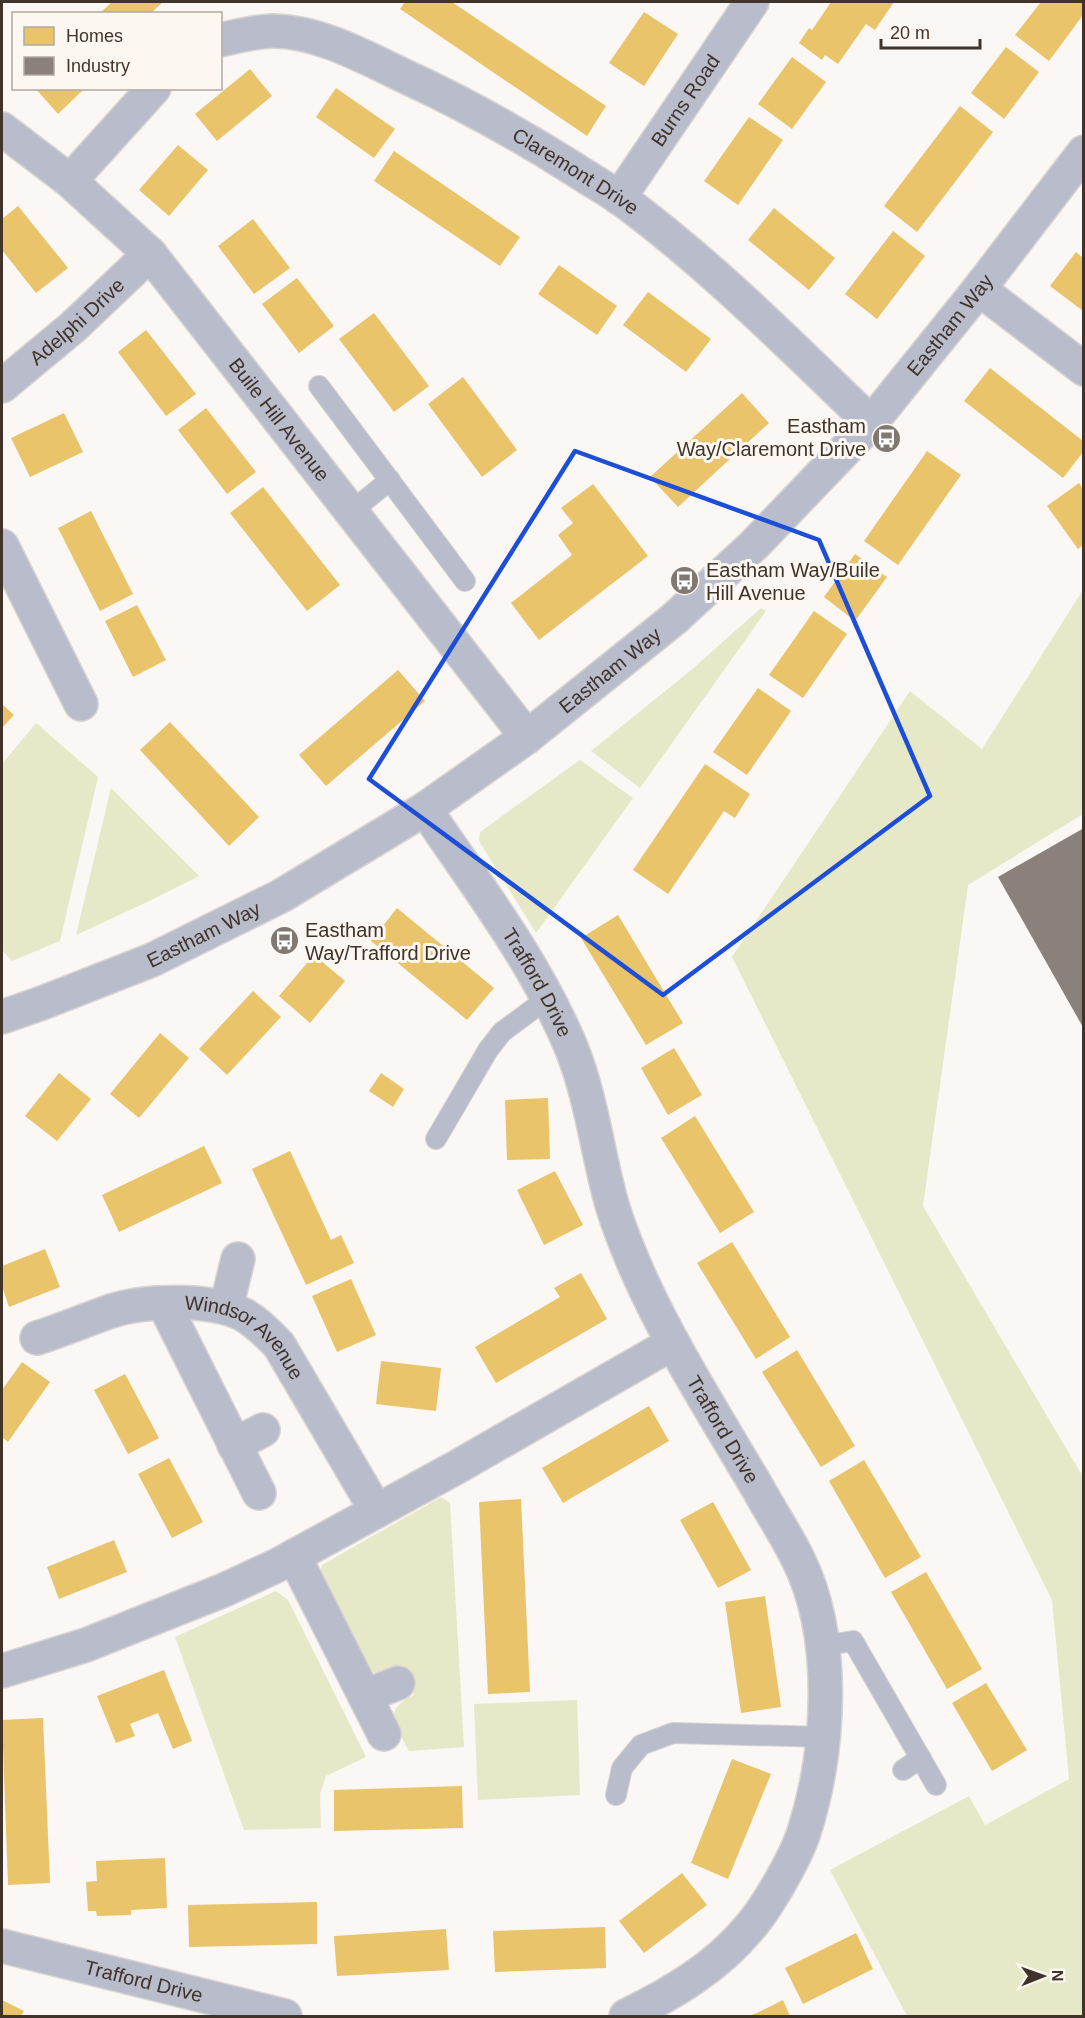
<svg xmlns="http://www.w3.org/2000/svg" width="1085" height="2018" font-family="Arial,sans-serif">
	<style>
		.green { fill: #e7e8c7 }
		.homes { fill: #e9c46a }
		.industry { fill: #8a817c }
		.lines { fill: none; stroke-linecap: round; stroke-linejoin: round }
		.service-casing { stroke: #d8d4d1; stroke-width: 22 }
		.minor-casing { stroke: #d8d4d1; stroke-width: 36 }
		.tertiary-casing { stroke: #d8d4d1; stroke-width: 36 }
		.service { stroke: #b8bccb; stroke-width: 20 }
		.minor { stroke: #b8bccb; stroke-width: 33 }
		.tertiary { stroke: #b8bccb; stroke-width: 33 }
		.marked { fill: none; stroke: #1d4ed8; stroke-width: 4.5; stroke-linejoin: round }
		.labels { text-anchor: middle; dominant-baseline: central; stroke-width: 6; stroke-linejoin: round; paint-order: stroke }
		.street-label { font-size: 20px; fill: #40332a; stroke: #fdf7f2 }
		.poi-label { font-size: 20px; fill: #40332a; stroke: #fdf7f2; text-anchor: start }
	</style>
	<rect width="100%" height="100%" fill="#faf7f5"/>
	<g class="green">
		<path d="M1083,590v224l-115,71 -45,321 160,271v539h-176l-77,-146 139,-74 16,29 84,-46 -17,-179 -320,-643 178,-266 72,58z"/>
		<path d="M761,608l5,3 -126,177 -49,-37 99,-80z"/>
		<path d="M36,723l62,54 -38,164 -48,20 -10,-11v-186z"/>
		<path d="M580,760l53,38 -97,135 -57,-92 1,-9z"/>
		<path d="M111,788l88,88 -54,27 -69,32z"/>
		<path d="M441,1497l9,6 14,244 -55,4c-13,-25 -29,-40 5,-56l-12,-30c-12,5 -22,13 -34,4l-48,-94 2,-10z"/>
		<path d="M276,1591l12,9 78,157 -40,19 -6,18 1,34 -77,2 -69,-193z"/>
		<path d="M577,1700l3,95 -102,5 -4,-96z"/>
	</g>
	<g class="homes">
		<path d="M112,2h51l-13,12h-51z"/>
		<path d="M405,2h47l154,104 -19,30 -187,-127z"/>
		<path d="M831,2h63l-19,28 -9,-6 -28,40 -13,-9 -3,5 -23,-17 10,-15 3,2z"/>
		<path d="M1041,2h42v13l-34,46 -34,-26z"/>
		<path d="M644,12l34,22 -34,52 -35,-23z"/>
		<path d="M1006,47l33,25 -35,47 -33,-26z"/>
		<path d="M792,57l34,25 -34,47 -34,-25z"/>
		<path d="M250,69l22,27 -55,45 -22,-27z"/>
		<path d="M35,88h50l-27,26z"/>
		<path d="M336,88l59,41 -21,29 -58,-41z"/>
		<path d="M960,106l33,26 -76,100 -33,-26z"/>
		<path d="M749,117l34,23 -45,65 -34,-24z"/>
		<path d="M178,145l30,25 -39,46 -30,-26z"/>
		<path d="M394,151l126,86 -20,29 -126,-85z"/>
		<path d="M18,206l50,62 -32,25 -34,-43v-31z"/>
		<path d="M774,208l61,50 -26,32 -61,-50z"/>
		<path d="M253,219l37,49 -36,26 -36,-48z"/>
		<path d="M893,231l32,25 -48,63 -32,-25z"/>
		<path d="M1076,252l7,6v53l-33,-25z"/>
		<path d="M559,265l58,41 -20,29 -59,-41z"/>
		<path d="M297,278l37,48 -35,27 -37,-49z"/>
		<path d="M648,292l63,47 -25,33 -63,-47z"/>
		<path d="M374,313l55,73 -35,26 -55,-73z"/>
		<path d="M146,330l50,64 -30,22 -48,-64z"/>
		<path d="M990,368l93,73v11l-20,26 -99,-77z"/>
		<path d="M463,377l54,73 -35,27 -54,-73z"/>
		<path d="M742,393l27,30 -91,84 -28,-30z"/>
		<path d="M206,408l50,64 -29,22 -49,-64z"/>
		<path d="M64,413l19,39 -53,25 -19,-39z"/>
		<path d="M927,451l34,24 -63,90 -34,-24z"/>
		<path d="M1079,483l4,6v56l-5,4 -31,-43z"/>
		<path d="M593,484l55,72 -109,84 -28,-37 61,-48 -14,-20 15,-12 -12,-15z"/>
		<path d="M263,487l77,98 -33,26 -77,-98z"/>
		<path d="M91,511l42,83 -33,17 -42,-83z"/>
		<path d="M855,554l32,23 -32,44 -31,-24z"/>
		<path d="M137,605l29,55 -33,17 -28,-56z"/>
		<path d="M814,611l33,23 -44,64 -34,-23z"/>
		<path d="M398,670l27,31 -99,85 -27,-31z"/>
		<path d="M758,688l33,23 -44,64 -34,-23z"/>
		<path d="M2,704l12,11 -12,13z"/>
		<path d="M170,722l89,95 -30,29 -89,-96z"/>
		<path d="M705,764l45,30 -15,24 -11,-7 -56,83 -35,-24z"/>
		<path d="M397,908l97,80 -27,32 -96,-79z"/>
		<path d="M618,915l65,108 -37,22 -65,-107z"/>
		<path d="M314,955l31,26 -35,42 -31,-27z"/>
		<path d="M253,991l28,26 -54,58 -28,-26z"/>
		<path d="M160,1033l29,25 -50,60 -29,-24z"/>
		<path d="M674,1048l28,47 -34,20 -27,-47z"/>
		<path d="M59,1073l32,26 -34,42 -32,-25z"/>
		<path d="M381,1073l23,16 -11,18 -24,-16z"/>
		<path d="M548,1098l2,61 -43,1 -2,-60z"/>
		<path d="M695,1116l59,96 -34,21 -59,-95z"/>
		<path d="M204,1146l18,37 -103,49 -17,-37z"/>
		<path d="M290,1151l41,89 10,-5 13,28 -48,22 -54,-116z"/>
		<path d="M555,1171l28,54 -39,20 -27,-55z"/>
		<path d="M732,1242l58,95 -34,22 -59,-96z"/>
		<path d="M45,1249l15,38 -51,20 -7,-21v-20z"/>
		<path d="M581,1273l26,46 -111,64 -21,-36 85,-50 -6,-9z"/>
		<path d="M351,1279l25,56 -39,17 -25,-56z"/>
		<path d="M797,1350l58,96 -34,21 -59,-95z"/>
		<path d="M381,1361l60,7 -5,43 -60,-7z"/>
		<path d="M22,1362l28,20 -42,60 -6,-5v-47z"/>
		<path d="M125,1374l34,64 -31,16 -34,-64z"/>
		<path d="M649,1406l20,35 -106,62 -21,-35z"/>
		<path d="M169,1458l34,64 -31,16 -34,-64z"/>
		<path d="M864,1460l57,97 -36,21 -56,-97z"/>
		<path d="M521,1499l9,193 -42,2 -9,-192z"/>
		<path d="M713,1502l38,68 -33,18 -38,-68z"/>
		<path d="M114,1540l13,32 -68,27 -12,-32z"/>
		<path d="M926,1572l56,97 -35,20 -56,-97z"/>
		<path d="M765,1596l16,111 -40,6 -16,-111z"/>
		<path d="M164,1670l28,71 -19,8 -15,-36 -28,11 5,12 -19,7 -19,-47z"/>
		<path d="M986,1683l41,67 -35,21 -40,-68z"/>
		<path d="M43,1718l7,165 -42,2 -6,-165z"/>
		<path d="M732,1759l39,15 -43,105 -37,-16z"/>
		<path d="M462,1786l1,42 -129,3v-41z"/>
		<path d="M165,1858l2,50 -36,2v5l-34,1 -1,-5h-8l-2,-29 11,-1 -1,-20z"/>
		<path d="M682,1873l25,32 -63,48 -25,-32z"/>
		<path d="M317,1902v42l-128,3 -1,-42z"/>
		<path d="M605,1927l1,41 -111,4 -2,-41z"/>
		<path d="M446,1929l3,41 -112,6 -3,-40z"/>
		<path d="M856,1933l17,36 -70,35 -18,-36z"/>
		<path d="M2,2000l22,11 -3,5h-19z"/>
		<path d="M783,2000l7,16h-41l8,-3z"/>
	</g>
	<path class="industry" d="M1084,828v201l-86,-152z"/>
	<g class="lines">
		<defs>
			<g id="service">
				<path d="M319,386l146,195"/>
				<path d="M352,511l38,-31"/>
				<path d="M436,1139l52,-89 14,-18 46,-34"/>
				<path d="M822,1646l31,-5 83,144"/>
				<path d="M903,1770l18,-12"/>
				<path d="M616,1795l6,-27 19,-23 32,-12 151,4"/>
			</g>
			<g id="minor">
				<path id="s1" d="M220,40c18,-4 36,-9 54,-9 50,1 97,30 141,50 55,26 107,55 159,88 15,10 31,19 46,29 91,67 170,147 251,225"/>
				<path id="s2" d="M2,129l68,52 80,73 377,483"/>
				<path d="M70,181l84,-93"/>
				<path id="s3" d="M619,198l133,-196"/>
				<path d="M979,289l105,80"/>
				<path id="s4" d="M2,386l71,-59 77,-73"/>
				<path d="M2,546l79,158"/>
				<path id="s5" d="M425,809c52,77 110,152 146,238 20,49 26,103 40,154 7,25 17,49 27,72 34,76 80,147 122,219 12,22 27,44 38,67 39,78 32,192 6,273 -8,25 -37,76 -55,96 -33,40 -78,66 -123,88"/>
				<path d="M164,1304l95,189"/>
				<path d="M226,1308l12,-49"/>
				<path id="s6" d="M37,1338c25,-8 49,-18 74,-27 34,-11 101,-13 133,4 14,8 24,19 35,30l97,165"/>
				<path d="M234,1445l29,-15"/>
				<path d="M294,1556l90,178"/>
				<path d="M2,1671l84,-26 138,-55 54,-25 179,-98 216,-124"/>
				<path d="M365,1696l33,-13"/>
				<path id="s7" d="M2,1946l283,70"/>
			</g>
			<g id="tertiary">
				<path id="s8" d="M2,1017l40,-14 110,-43 129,-64 144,-87 102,-72 147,-118 80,-74 117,-122 108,-134 105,-137"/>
			</g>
		</defs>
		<use href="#service" class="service-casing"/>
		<use href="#minor" class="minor-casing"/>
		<use href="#tertiary" class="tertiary-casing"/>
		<use href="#service" class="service"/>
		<use href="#minor" class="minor"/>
		<use href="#tertiary" class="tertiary"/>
	</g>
	<path class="marked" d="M575,451l244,89 111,256 -267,199 -294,-216z"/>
	<defs>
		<symbol id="bus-disc" viewBox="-11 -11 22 22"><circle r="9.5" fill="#817871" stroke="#fdf7f2"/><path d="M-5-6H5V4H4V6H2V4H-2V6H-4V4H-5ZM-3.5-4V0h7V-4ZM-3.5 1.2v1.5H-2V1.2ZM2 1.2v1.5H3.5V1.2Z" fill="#fff"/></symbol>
	</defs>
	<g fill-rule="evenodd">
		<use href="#bus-disc" x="870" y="422" width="33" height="33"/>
		<use href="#bus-disc" x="668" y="564" width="33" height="33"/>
		<use href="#bus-disc" x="268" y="924" width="33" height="33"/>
	</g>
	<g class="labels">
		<g class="street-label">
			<text stroke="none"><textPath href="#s3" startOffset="118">Burns Road</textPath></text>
			<text stroke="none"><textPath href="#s1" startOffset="390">Claremont Drive</textPath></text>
			<text stroke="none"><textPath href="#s4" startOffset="99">Adelphi Drive</textPath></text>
			<text stroke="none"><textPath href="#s8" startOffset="1190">Eastham Way</textPath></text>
			<text stroke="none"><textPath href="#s2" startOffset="404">Buile Hill Avenue</textPath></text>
			<text stroke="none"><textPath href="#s8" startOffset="704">Eastham Way</textPath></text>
			<text stroke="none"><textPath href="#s8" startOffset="218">Eastham Way</textPath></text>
			<text stroke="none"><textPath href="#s5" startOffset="207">Trafford Drive</textPath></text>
			<text stroke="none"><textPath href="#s6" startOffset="226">Windsor Avenue</textPath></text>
			<text stroke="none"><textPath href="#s5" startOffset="694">Trafford Drive</textPath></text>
			<text stroke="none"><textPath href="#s7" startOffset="146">Trafford Drive</textPath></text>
		</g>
		<g class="poi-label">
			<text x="866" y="426" text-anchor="end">Eastham<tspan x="866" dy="23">Way/Claremont Drive</tspan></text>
			<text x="706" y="570">Eastham Way/Buile<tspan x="706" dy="23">Hill Avenue</tspan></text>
			<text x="305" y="930">Eastham<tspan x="305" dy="23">Way/Trafford Drive</tspan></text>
		</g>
	</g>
	<rect width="1085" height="2018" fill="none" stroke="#40332a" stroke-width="6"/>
	<rect x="12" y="12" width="210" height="78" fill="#fdf7f2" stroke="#b1a9a2" stroke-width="1.5"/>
	<rect x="24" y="27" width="30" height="18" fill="#e9c46a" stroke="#b1a9a2" stroke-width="1.5"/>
	<text x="66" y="42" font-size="18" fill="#40332a">Homes</text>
	<rect x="24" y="57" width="30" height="18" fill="#8a817c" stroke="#b1a9a2" stroke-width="1.5"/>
	<text x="66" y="72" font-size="18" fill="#40332a">Industry</text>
	<g transform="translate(1043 1976) rotate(89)" stroke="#fdf7f2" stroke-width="4.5" paint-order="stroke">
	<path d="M0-4.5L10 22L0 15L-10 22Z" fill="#40332a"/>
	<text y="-9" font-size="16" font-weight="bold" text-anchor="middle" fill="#40332a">N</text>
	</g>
	<path d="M881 39v9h99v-9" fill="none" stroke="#40332a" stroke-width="3"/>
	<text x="890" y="39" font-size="18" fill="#40332a" stroke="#fdf7f2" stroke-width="4.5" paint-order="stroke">20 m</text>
</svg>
